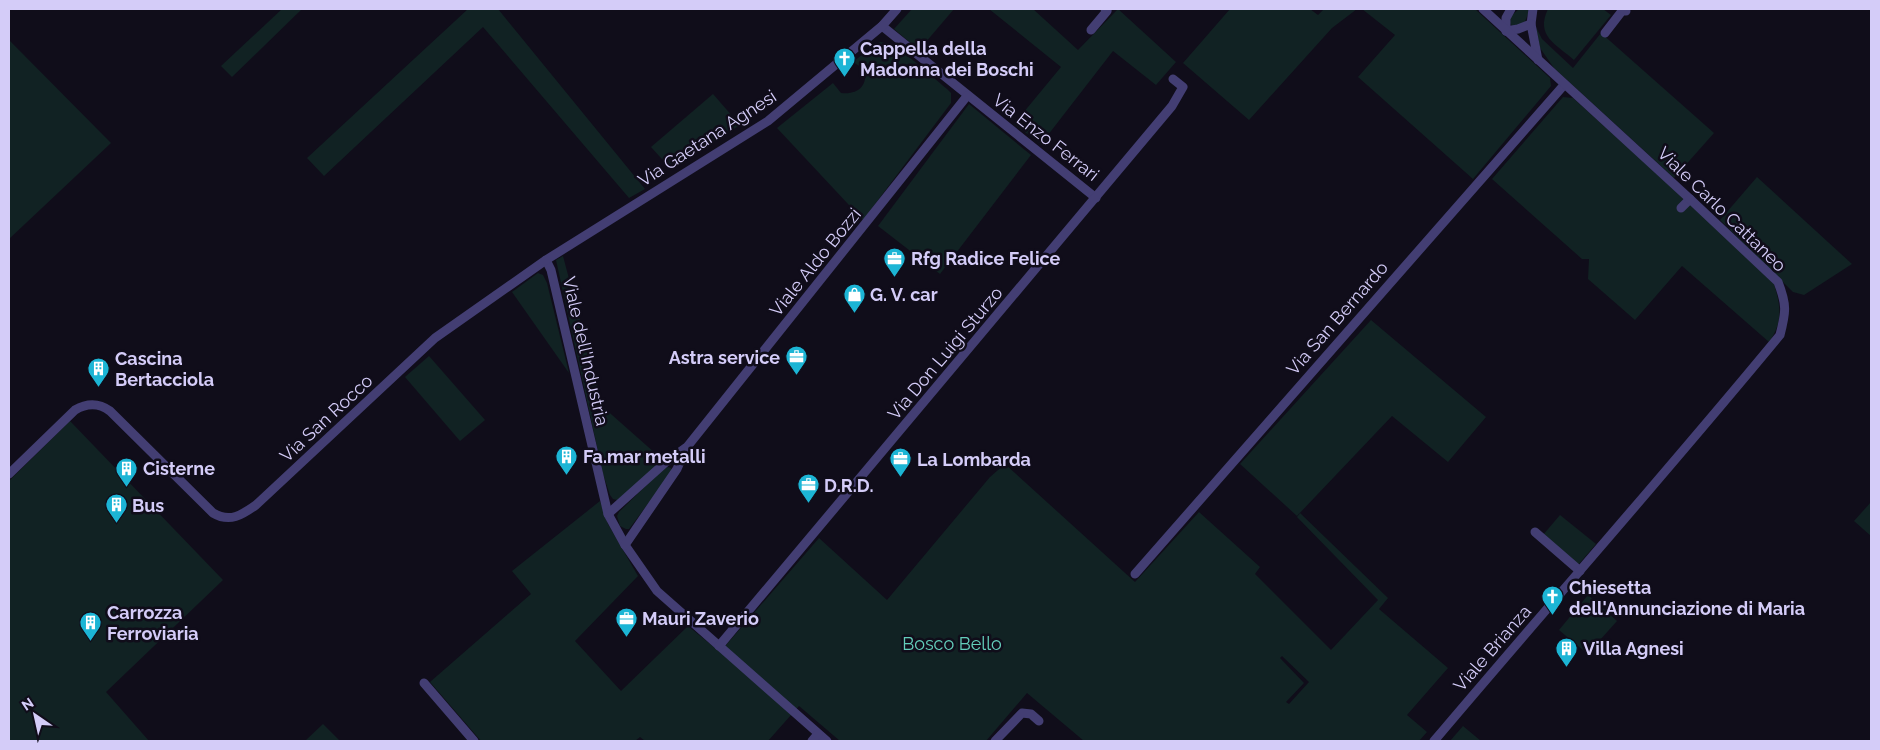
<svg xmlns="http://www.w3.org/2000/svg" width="1880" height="750" font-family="Raleway,sans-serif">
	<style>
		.green { fill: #112223; fill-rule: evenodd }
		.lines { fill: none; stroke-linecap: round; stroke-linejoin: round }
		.minor { stroke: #433e73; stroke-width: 9 }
		.labels { text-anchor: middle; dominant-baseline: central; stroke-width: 5; stroke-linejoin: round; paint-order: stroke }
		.poi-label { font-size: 18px; font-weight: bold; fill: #d4ccf8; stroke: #100d1a; text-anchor: start }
		.street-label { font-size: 18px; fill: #d4ccf8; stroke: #100d1a }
		.park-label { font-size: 18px; fill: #63cdba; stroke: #100d1a }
	</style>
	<rect width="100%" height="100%" fill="#100d1a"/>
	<g class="green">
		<path d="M282,9h20l-70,68 -11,-11z"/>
		<path d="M468,9h30l147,180 -16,9 -146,-171 -159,149 -17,-18z"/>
		<path d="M912,9h42l-35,41 -25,-21z"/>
		<path d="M989,9h44l45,41 40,-41 58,53 -20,23 -43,-34 -72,93 -27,-20 47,-57z"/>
		<path d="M1230,9h80l8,6 6,-6h33l-25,19 -83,92 -66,-57z"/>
		<path d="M1362,9h113l75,69 1,8 -78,93 -115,-102 37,-42z"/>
		<path d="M1519,9h11l-6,15 -12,2 -2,-3 1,-7z"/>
		<path d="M1548,9h55l8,6 -37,45c-18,-16 -39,-24 -26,-51z"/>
		<path d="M1536,27l6,12 31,29 28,-35 113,100 -40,45 -120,-110 -14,-20z"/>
		<path d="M9,40l102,103 -102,96z"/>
		<path d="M880,42c18,1 52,35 67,47l4,4v10l-88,117 -86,-92 56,-45 8,10c16,2 28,-7 23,-24l-11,-7 21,-17z"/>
		<path d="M713,94l27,31 -69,44 -20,-22z"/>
		<path d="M1563,97l10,1 116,105 85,81c7,23 9,38 -5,58l-87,-76 -47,54 -47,-41 1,-20h-7l-90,-80z"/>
		<path d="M969,104l62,51 -91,119 -62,-48z"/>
		<path d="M1757,177l95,87 -48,31 -11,-3 -73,-72z"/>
		<path d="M563,256l40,151 61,54 -41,35 -6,4 -4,-1 -3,-4 -7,-21 -47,-214z"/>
		<path d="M538,273l5,2 4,8 22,90 -57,-81z"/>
		<path d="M1371,320l115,97 -38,45 -56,-46 -95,100 -57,-52z"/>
		<path d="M429,356l56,64 -25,21 -55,-64z"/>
		<path d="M70,421l153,159 -117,112 43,49h-140v-260z"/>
		<path d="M1005,464l130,118 64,-70 61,55 -5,7 76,76 47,-50 -81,-83 3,-4 88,85 -9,11 69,59 -41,47 20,17 -8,9h-335l-57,-48 -41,48h-146l-41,-35 -31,35h-123l-5,-4 -5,4h-154l-51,-59 101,-88 -19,-23 88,-70 8,23 30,52 -63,65 46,50 67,-65 32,26 99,-114 68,62 103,-123zM1282,656l27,26 -20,22 -3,-2 18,-19 -24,-25z"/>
		<path d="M668,467l3,1v5l-42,56h-3l-6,-3 -3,-10 2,-4 45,-44z"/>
		<path d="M1871,502v34l-17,-15z"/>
		<path d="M1560,515l36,29 -18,21 -35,-30z"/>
		<path d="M1588,595l29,26 -26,29 -7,1 -25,-21z"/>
		<path d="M323,724l17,17h-35z"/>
		<path d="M1463,726l18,15h-31z"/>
	</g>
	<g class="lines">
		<g class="minor">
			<path d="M1533,9l-2,15 7,36"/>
			<path d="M882,26l214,172"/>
			<path d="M1091,30l16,-19 -2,-2"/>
			<path d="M1506,31l12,-2 13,-5"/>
			<path d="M1506,31v-13l5,-9"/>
			<path d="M1605,33l17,-22h4"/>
			<path d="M1681,208l9,-9"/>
			<path d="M546,260l5,10 57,244 17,31 32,46 170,150"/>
			<path d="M9,474l66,-64c12,-7 24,-7 35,1l103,102c17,10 29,2 43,-8l179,-167 111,-78 222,-139 114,-95 15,-17"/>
			<path d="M608,514l58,-52 21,-15 280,-351"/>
			<path d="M1535,532l45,39"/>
			<path d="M625,545l52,-76 9,-21"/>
			<path d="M1135,574l429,-489"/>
			<path d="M719,646l453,-540 11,-19 -10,-8"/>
			<path d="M424,683l50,58"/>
			<path d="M812,741l6,-7"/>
			<path d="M995,741l27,-28 9,1 8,7"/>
			<path d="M1434,741c115,-136 233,-269 346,-406 6,-23 7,-30 -2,-53l-88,-83 -207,-190"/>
		</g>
	</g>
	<defs>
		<symbol id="church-pin" viewBox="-11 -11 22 30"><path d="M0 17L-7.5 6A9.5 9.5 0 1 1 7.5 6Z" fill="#1cb5d5" stroke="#100d1a"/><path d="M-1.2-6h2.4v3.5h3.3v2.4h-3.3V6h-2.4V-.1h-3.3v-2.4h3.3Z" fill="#fff"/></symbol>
		<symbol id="office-pin" viewBox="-11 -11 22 30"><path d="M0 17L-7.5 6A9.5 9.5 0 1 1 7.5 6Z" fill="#1cb5d5" stroke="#100d1a"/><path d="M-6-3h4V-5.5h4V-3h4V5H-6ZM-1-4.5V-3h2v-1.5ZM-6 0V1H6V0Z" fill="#fff"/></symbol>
		<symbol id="shop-pin" viewBox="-11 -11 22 30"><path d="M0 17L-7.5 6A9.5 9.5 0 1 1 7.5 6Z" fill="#1cb5d5" stroke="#100d1a"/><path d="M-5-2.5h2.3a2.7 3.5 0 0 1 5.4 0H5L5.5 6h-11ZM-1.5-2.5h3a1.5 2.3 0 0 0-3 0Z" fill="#fff"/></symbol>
		<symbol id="building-pin" viewBox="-11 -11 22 30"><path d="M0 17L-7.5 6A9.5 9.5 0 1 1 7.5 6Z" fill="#1cb5d5" stroke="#100d1a"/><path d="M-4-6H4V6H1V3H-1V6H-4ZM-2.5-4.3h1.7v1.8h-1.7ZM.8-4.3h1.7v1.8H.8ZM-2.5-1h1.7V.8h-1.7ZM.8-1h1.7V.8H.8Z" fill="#fff"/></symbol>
	</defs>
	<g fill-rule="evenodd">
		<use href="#church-pin" x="832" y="46" width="25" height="34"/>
		<use href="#office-pin" x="882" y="246" width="25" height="34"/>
		<use href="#shop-pin" x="842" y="282" width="25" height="34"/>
		<use href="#office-pin" x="784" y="344" width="25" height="34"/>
		<use href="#building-pin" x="86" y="356" width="25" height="34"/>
		<use href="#building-pin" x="554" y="444" width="25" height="34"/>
		<use href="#office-pin" x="888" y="446" width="25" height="34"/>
		<use href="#building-pin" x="114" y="456" width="25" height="34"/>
		<use href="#office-pin" x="796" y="472" width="25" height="34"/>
		<use href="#building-pin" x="104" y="492" width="25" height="34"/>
		<use href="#church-pin" x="1540" y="584" width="25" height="34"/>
		<use href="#office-pin" x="614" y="606" width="25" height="34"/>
		<use href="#building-pin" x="78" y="610" width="25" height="34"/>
		<use href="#building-pin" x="1554" y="636" width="25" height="34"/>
	</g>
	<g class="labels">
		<g class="poi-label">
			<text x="860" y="48">Cappella della<tspan x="860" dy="21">Madonna dei Boschi</tspan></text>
			<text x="911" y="258">Rfg Radice Felice</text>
			<text x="870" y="294">G. V. car</text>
			<text x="780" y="357" text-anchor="end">Astra service</text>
			<text x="115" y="358">Cascina<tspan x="115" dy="21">Bertacciola</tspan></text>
			<text x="583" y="456">Fa.mar metalli</text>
			<text x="917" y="459">La Lombarda</text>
			<text x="143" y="468">Cisterne</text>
			<text x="824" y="485">D.R.D.</text>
			<text x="132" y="505">Bus</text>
			<text x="1569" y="587">Chiesetta<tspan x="1569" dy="21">dell'Annunciazione di Maria</tspan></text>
			<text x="107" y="612">Carrozza<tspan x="107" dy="21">Ferroviaria</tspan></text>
			<text x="642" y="618">Mauri Zaverio</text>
			<text x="1583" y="648">Villa Agnesi</text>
		</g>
		<g class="street-label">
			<text transform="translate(1046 137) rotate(38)">Via Enzo Ferrari</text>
			<text transform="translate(707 138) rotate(-33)">Via Gaetana Agnesi</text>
			<text transform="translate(1722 209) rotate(44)">Viale Carlo Cattaneo</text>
			<text transform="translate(815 262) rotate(-51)">Viale Aldo Bozzi</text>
			<text transform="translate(1337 318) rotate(-49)">Via San Bernardo</text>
			<text transform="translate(586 351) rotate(77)">Viale dell'Industria</text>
			<text transform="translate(945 353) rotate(-50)">Via Don Luigi Sturzo</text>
			<text transform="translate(326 418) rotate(-43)">Via San Rocco</text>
			<text transform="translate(1492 648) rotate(-49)">Viale Brianza</text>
		</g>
		<g class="park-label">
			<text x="952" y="643">Bosco Bello</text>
		</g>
	</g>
	<rect width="1880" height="750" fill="none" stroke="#d4ccf8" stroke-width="20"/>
	<g transform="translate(35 715) rotate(326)" stroke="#100d1a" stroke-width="4" paint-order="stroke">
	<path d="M0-4L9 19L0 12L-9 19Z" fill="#d4ccf8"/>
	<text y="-8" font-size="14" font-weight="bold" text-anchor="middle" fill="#d4ccf8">N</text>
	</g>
</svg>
